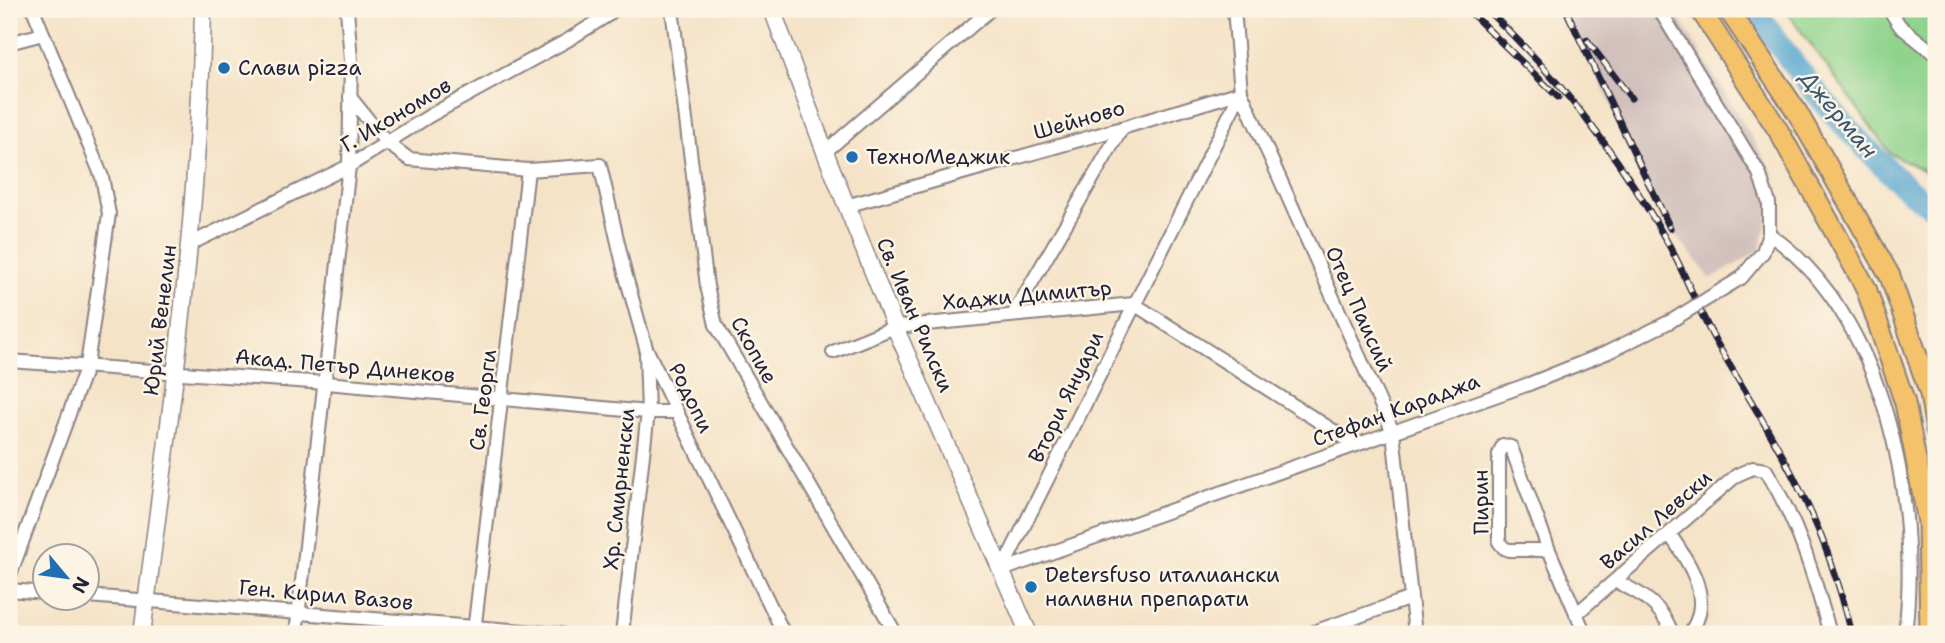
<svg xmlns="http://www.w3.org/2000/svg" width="1945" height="643" font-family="'Shantell Sans',sans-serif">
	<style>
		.industrial { fill: #d1c0bc }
		.green { fill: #8fd38c; stroke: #587a64; stroke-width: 2 }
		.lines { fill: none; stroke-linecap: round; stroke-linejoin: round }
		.river { stroke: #56a5d0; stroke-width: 24 }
		.minor-casing { stroke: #8c8282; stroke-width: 16 }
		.tertiary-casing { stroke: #8c8282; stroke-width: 19 }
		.primary-casing { stroke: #8c8282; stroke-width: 23 }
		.minor { stroke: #fff; stroke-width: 12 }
		.tertiary { stroke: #fff; stroke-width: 16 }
		.primary { stroke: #f4c26a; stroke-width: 19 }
		.rail-casing { stroke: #22223b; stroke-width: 7 }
		.rail { stroke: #fcf5e5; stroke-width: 4.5; stroke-dasharray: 13; stroke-linecap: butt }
		.minor-bridge-casing { stroke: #8c8282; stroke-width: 16; stroke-linecap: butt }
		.minor-bridge { stroke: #fff; stroke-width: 12 }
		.poi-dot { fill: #1f6fb2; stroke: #fcf5e5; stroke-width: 2.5 }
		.labels { text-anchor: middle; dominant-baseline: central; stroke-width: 5; stroke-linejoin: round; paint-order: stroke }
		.poi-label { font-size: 21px; fill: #22223b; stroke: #fcf5e5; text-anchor: start }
		.street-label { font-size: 21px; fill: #22223b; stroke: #fcf5e5 }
		.water-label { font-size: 23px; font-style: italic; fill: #375677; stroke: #fcf5e5 }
	</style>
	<rect width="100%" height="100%" fill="#fcf5e5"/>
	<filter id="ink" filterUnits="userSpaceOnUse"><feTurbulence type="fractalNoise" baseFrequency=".0143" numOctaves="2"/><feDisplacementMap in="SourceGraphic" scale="14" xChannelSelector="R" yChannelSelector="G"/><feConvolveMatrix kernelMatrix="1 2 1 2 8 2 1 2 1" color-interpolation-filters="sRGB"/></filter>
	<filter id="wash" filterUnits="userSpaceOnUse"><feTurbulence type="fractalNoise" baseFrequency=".00686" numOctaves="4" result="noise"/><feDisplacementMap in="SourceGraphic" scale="28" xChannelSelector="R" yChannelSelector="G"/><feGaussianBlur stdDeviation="1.57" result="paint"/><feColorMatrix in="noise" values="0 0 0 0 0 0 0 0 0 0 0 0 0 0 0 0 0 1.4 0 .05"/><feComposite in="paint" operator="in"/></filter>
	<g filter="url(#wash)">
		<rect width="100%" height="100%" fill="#f5e3c8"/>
		<path class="industrial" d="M1565,9h109l99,164 -2,32 -11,45 -49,29 -41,-51z"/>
		<path class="green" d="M1785,9h151v168l-46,-24z"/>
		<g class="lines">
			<path class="river" d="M1754,9c38,56 82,111 131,158 16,16 30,31 51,40"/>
		</g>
	</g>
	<g filter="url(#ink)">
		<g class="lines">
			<defs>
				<g id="minor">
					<path d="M672,9l35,277 9,39 180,309"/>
					<path d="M1234,9l7,83 152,340 22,202"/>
					<path d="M1659,9l100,164 10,30v31c116,80 152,268 136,400"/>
					<path d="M1889,9l11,17 36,29"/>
					<path d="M9,43l34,-9"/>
					<path d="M350,97l36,45 23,17 119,11 72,-5 25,108 21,75 138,286"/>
					<path d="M825,152l166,-143"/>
					<path d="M846,206l276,-78 119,-36"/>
					<path d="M190,244l159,-78 82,-51 137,-75 40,-25 6,-6"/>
					<path d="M1741,278l22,-26 6,-18"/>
					<path d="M1013,315l109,-187"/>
					<path d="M833,352l62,-25 239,-23 222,141"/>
					<path d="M9,361l317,22 322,29h29"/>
					<path d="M1670,535c20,28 45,66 19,99"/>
					<path d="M1549,550h-40l-5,-2 -5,-6v-88l4,-9 8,2 38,103 36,84"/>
					<path d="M1002,570l527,-186 77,-31 65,-32"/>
					<path d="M1002,570l239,-478"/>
					<path d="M9,578l78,-213 22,-151 -7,-37 -69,-168"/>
					<path d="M1615,581c19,9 39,19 50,38 3,4 5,10 8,15"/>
					<path d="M9,590l37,3"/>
					<path d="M88,596l473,38"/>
					<path d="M1576,614l161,-139 16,-7 13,2c33,55 47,102 64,164"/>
					<path d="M474,632l54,-462"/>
					<path d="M296,634l53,-468 2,-105 -4,-52"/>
					<path d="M622,634l26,-222 -2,-59"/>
					<path d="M1308,634l103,-36"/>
				</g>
				<g id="tertiary">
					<path d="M772,9l53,143 70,175 134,307"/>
					<path d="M142,634c27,-208 57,-415 61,-625"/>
				</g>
				<g id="primary">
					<path d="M1700,9l78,121 88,158 39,115 23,119 2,112"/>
					<path d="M1728,9l69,103 93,164 40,118 6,37"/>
				</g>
			</defs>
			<use href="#minor" class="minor-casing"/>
			<use href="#tertiary" class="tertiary-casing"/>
			<use href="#primary" class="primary-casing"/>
			<use href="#minor" class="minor"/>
			<use href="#tertiary" class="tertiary"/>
			<use href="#primary" class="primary"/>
			<defs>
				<g id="rail">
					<path d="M1467,9l91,88"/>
					<path d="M1486,9c74,69 135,149 184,238 17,31 29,65 46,95 28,49 60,97 84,148 23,45 40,95 52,144"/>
					<path d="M1568,14l102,214"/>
					<path d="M1587,40l44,58"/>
				</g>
			</defs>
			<use href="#rail" class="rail-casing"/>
			<use href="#rail" class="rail"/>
			<defs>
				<path id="minor-bridge" d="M1671,321l70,-43"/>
			</defs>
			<use href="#minor-bridge" class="minor-bridge-casing"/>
			<use href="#minor-bridge" class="minor-bridge"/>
		</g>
	</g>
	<g class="poi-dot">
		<circle cx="224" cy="68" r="7"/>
		<circle cx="852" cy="157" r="7"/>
		<circle cx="1031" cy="587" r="7"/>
	</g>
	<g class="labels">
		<g class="poi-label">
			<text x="238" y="68">Слави pizza</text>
			<text x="866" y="157">ТехноМеджик</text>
			<text x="1045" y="575">Detersfuso италиански<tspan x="1045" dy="24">наливни препарати</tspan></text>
		</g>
		<g class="street-label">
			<text transform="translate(396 115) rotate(-31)">Г. Икономов</text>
			<text transform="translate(1079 120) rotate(-16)">Шейново</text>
			<text transform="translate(1027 295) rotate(-5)">Хаджи Димитър</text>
			<text transform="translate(1359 309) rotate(66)">Отец Паисий</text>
			<text transform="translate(915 315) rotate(67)">Св. Иван Рилски</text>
			<text transform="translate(160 320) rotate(-83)">Юрий Венелин</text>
			<text transform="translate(754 350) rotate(61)">Скопие</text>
			<text transform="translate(345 366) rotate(5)">Акад. Петър Динеков</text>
			<text transform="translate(1066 397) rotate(-64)">Втори Януари</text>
			<text transform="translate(691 398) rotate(64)">Родопи</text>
			<text transform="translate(483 400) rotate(-83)">Св. Георги</text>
			<text transform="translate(1396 410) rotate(-20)">Стефан Караджа</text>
			<text transform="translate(619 489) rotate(-84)">Хр. Смирненски</text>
			<text transform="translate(1481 502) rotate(-91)">Пирин</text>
			<text transform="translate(1656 520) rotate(-41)">Васил Левски</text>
			<text transform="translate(326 595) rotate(5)">Ген. Кирил Вазов</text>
		</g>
		<g class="water-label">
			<text transform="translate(1839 114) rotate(50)">Джерман</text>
		</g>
	</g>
	<rect width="1945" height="643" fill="none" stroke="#fcf5e5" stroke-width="35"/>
	<g transform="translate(66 577) rotate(119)"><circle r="33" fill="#fcf5e5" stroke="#a5a1a1" stroke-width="2"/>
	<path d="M0-5L12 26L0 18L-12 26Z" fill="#1f6fb2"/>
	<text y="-10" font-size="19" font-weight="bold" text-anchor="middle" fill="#22223b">N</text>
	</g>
</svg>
